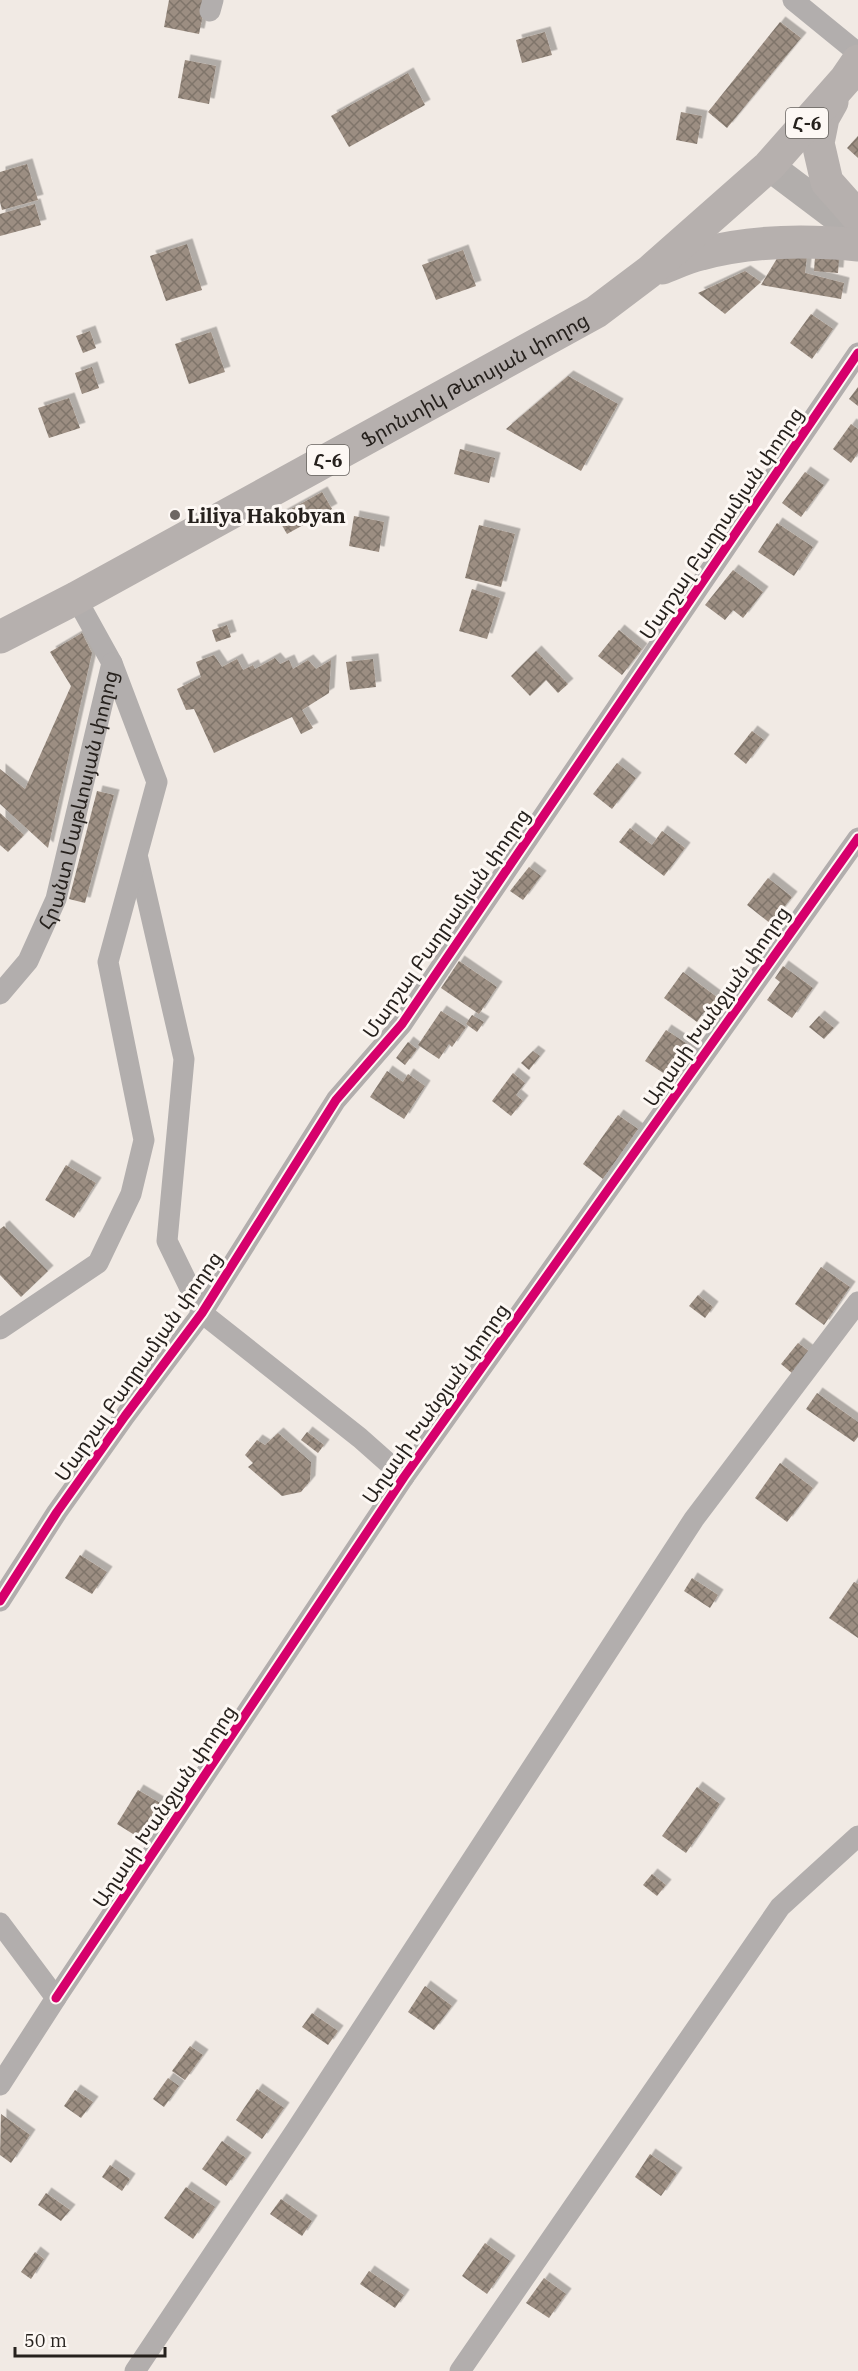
<svg xmlns="http://www.w3.org/2000/svg" width="858" height="2371" font-family="'IBM Plex Serif','Noto Sans Armenian',serif">
	<style>
		.building { fill: url(#building-cross-hatch); filter: url(#shadow) }
		.lines { fill: none; stroke-linecap: round; stroke-linejoin: round }
		.street { stroke: #b2aead; stroke-width: 21 }
		.secondary { stroke: #b2aeac; stroke-width: 30 }
		.primary { stroke: #b6b0ae; stroke-width: 33 }
		.cycleway-casing { stroke: #fdf8f4; stroke-width: 13 }
		.cycleway { stroke: #d6006c; stroke-width: 9 }
		.poi-dot { fill: #6d6763; stroke: #fdf8f4; stroke-width: 2 }
		.labels { text-anchor: middle; dominant-baseline: central; stroke-width: 6; stroke-linejoin: round; paint-order: stroke }
		.shield { fill: #fdf8f4; stroke: #66625e; stroke-width: 1.5 }
		.shield-label { font-size: 18px; font-weight: bold; fill: #26211d }
		.street-label { font-size: 20px; fill: #26211d; stroke: #fdf8f4 }
		.poi-label { font-size: 20px; font-weight: bold; fill: #26211d; stroke: #fdf8f4; text-anchor: start }
	</style>
	<defs>
		<pattern id="building-cross-hatch" width="8" height="8" patternUnits="userSpaceOnUse" patternTransform="scale(1.5)"><rect width="8" height="8" fill="#9c8e82"/><path d="M0 0l8 8M0 8l8-8" fill="none" stroke="#7f746a"/></pattern>
		<filter id="shadow"><feDropShadow dx="5.5" dy="-5.5" stdDeviation="0" flood-color="#0004"/></filter>
	</defs>
	<rect width="100%" height="100%" fill="#f1eae4"/>
	<g class="building">
		<path d="M169,0h37l-7,34 -35,-7z"/>
		<path d="M780,22l21,16 -74,90 -19,-16z"/>
		<path d="M545,32l7,23 -30,8 -6,-23z"/>
		<path d="M185,60l31,6 -7,38 -31,-6z"/>
		<path d="M408,73l17,32 -76,42 -18,-31z"/>
		<path d="M681,112l21,4 -5,28 -21,-4z"/>
		<path d="M858,136v22l-11,-10z"/>
		<path d="M27,164l11,36 -36,10 -2,-8v-30z"/>
		<path d="M35,204l6,21 -41,11v-22z"/>
		<path d="M187,244l15,46 -36,11 -16,-45z"/>
		<path d="M463,250l13,36 -40,14 -14,-35z"/>
		<path d="M779,255l28,1 -2,17 39,10 -3,16 -80,-14z"/>
		<path d="M815,257l24,2 -1,14 -24,-2z"/>
		<path d="M745,271l16,11 -36,32 -27,-21z"/>
		<path d="M811,314l22,15 -21,30 -22,-16z"/>
		<path d="M90,331l6,17 -13,5 -7,-17z"/>
		<path d="M211,332l14,40 -36,12 -14,-40z"/>
		<path d="M92,367l7,21 -17,6 -7,-21z"/>
		<path d="M568,376l50,28 -37,67 -75,-42z"/>
		<path d="M858,387v19l-9,-7z"/>
		<path d="M69,398l11,30 -31,10 -11,-30z"/>
		<path d="M851,424l7,5v24l-7,10 -18,-14z"/>
		<path d="M460,449l35,9 -6,25 -35,-9z"/>
		<path d="M805,472l19,13 -23,32 -19,-14z"/>
		<path d="M322,492l10,17 -45,25 -10,-17z"/>
		<path d="M354,516l30,6 -5,30 -30,-6z"/>
		<path d="M777,523l36,24 -19,29 -36,-24z"/>
		<path d="M479,525l36,9 -14,53 -36,-9z"/>
		<path d="M733,570l30,22 -20,26 -10,-8 -8,10 -20,-15z"/>
		<path d="M472,589l28,9 -13,41 -28,-8z"/>
		<path d="M227,625l4,12 -15,5 -4,-12z"/>
		<path d="M619,630l23,19 -20,26 -24,-19z"/>
		<path d="M82,633l10,20 -44,195 -48,-44v-35l25,20 46,-103 -21,-34z"/>
		<path d="M536,651l32,33 -10,9 -12,-13 -16,16 -19,-20z"/>
		<path d="M214,655l8,12 15,-8 6,11 10,-5 2,4 20,-11 5,6 9,-4 4,9 15,-9 8,9 15,-9 -2,33 -27,17 11,18 -12,6 -9,-17 -78,36 -20,-44 -8,1 -9,-21 24,-12 -5,-15z"/>
		<path d="M373,659l3,28 -26,3 -4,-28z"/>
		<path d="M752,731l12,9 -18,24 -12,-10z"/>
		<path d="M617,763l19,15 -24,31 -19,-15z"/>
		<path d="M97,791l17,4 -29,108 -16,-4z"/>
		<path d="M0,813l24,22 -16,17 -8,-7z"/>
		<path d="M630,828l22,17 10,-14 23,17 -21,28 -45,-34z"/>
		<path d="M529,867l12,9 -18,24 -13,-9z"/>
		<path d="M768,878l24,19 -21,27 -24,-19z"/>
		<path d="M459,961l38,26 -18,27 -38,-26z"/>
		<path d="M783,966l30,22 -21,30 -25,-18 13,-18 -5,-4z"/>
		<path d="M683,972l42,31 -11,16 -10,-7 -7,10 -33,-24z"/>
		<path d="M441,1011l25,16 -14,20 -3,-3 -10,15 -21,-14z"/>
		<path d="M472,1015l12,7 -7,10 -11,-8z"/>
		<path d="M819,1016l15,12 -10,11 -15,-12z"/>
		<path d="M666,1030l29,19 -21,31 -29,-19z"/>
		<path d="M408,1042l9,7 -12,16 -9,-7z"/>
		<path d="M533,1051l7,5 -11,14 -8,-7z"/>
		<path d="M387,1071l16,11 5,-8 17,12 -21,33 -34,-22z"/>
		<path d="M513,1073l12,10 -9,12 7,6 -12,15 -19,-15z"/>
		<path d="M618,1115l20,14 -35,50 -20,-15z"/>
		<path d="M66,1165l30,18 -22,35 -29,-18z"/>
		<path d="M4,1226l44,45 -27,26 -21,-22v-46z"/>
		<path d="M821,1267l29,20 -26,38 -29,-21z"/>
		<path d="M698,1295l15,12 -8,11 -16,-12z"/>
		<path d="M798,1343l12,9 -17,22 -12,-10z"/>
		<path d="M817,1393l41,29v15l-4,5 -48,-33z"/>
		<path d="M307,1432l17,13 -6,8 -17,-13z"/>
		<path d="M278,1433l33,29 -1,19 -9,11 -19,4 -34,-29 5,-4 -8,-8 12,-15 8,5z"/>
		<path d="M780,1463l33,25 -26,34 -32,-24z"/>
		<path d="M80,1555l27,17 -15,22 -27,-16z"/>
		<path d="M692,1578l26,17 -8,13 -26,-17z"/>
		<path d="M854,1582l4,2v54l-29,-20z"/>
		<path d="M697,1787l23,17 -34,49 -24,-17z"/>
		<path d="M138,1790l24,14 -21,35 -24,-15z"/>
		<path d="M652,1874l14,11 -9,11 -14,-11z"/>
		<path d="M425,1986l27,20 -18,24 -26,-18z"/>
		<path d="M312,2013l26,18 -10,14 -26,-18z"/>
		<path d="M190,2046l13,9 -18,25 -13,-9z"/>
		<path d="M168,2078l11,8 -15,21 -11,-8z"/>
		<path d="M257,2089l27,19 -22,31 -26,-19z"/>
		<path d="M75,2090l18,12 -12,16 -17,-12z"/>
		<path d="M1,2114l29,21 -19,28 -11,-8z"/>
		<path d="M222,2141l24,17 -20,28 -24,-17z"/>
		<path d="M650,2154l27,19 -16,23 -26,-19z"/>
		<path d="M110,2165l20,14 -8,12 -20,-14z"/>
		<path d="M186,2187l29,20 -22,32 -29,-21z"/>
		<path d="M46,2193l24,17 -9,11 -23,-16z"/>
		<path d="M281,2199l31,22 -10,15 -32,-22z"/>
		<path d="M485,2243l25,18 -23,33 -25,-18z"/>
		<path d="M35,2252l9,7 -13,20 -10,-7z"/>
		<path d="M369,2271l35,24 -9,13 -35,-24z"/>
		<path d="M544,2278l22,16 -17,24 -23,-15z"/>
	</g>
	<g class="lines">
		<g class="street">
			<path d="M793,0l65,53"/>
			<path d="M210,11l3,-11"/>
			<path d="M138,859l46,200 -17,182 35,72 158,125 44,39"/>
			<path id="s1" d="M0,994l28,-33 28,-62 56,-236 -36,-65"/>
			<path d="M0,1329l98,-66 33,-69 13,-54 -36,-178 49,-180 -45,-119"/>
			<path d="M0,1601l57,-89 68,-96 77,-103 134,-213 66,-76 456,-671"/>
			<path d="M0,1923l56,75 -56,87"/>
			<path d="M56,1998l348,-521 454,-639"/>
			<path d="M135,2371l161,-241 398,-611 164,-217"/>
			<path d="M460,2371l320,-464 78,-71"/>
		</g>
		<path class="secondary" d="M769,166l65,49 24,14"/>
		<g class="primary">
			<path d="M832,102l-9,16 -5,25 9,39 31,35"/>
			<path d="M662,268c13,-5 26,-11 39,-14 52,-14 105,-14 157,-9"/>
			<path id="s2" d="M0,637l76,-39 520,-286 53,-40 120,-106 76,-86 13,-19"/>
		</g>
		<defs>
			<g id="cycleway">
				<path d="M0,1601l57,-89 68,-96 77,-103 134,-213 66,-76 456,-671"/>
				<path d="M56,1998l348,-521 454,-639"/>
			</g>
		</defs>
		<use href="#cycleway" class="cycleway-casing"/>
		<use href="#cycleway" class="cycleway"/>
	</g>
	<circle class="poi-dot" cx="175" cy="515" r="6"/>
	<g class="labels">
		<g class="shield">
			<rect x="786" y="108" width="42" height="30" rx="4.5"/>
			<rect x="307" y="445" width="42" height="30" rx="4.5"/>
		</g>
		<g class="shield-label">
			<text x="807" y="123">Հ-6</text>
			<text x="328" y="460">Հ-6</text>
		</g>
		<g class="street-label">
			<text stroke="none"><textPath href="#s2" startOffset="540">Ֆրոնտիկ Թևոսյան փողոց</textPath></text>
			<text transform="translate(721 523) rotate(-56)">Մարշալ Բաղրամյան փողոց</text>
			<text stroke="none"><textPath href="#s1" startOffset="213">Հրանտ Մաթևոսյան փողոց</textPath></text>
			<text transform="translate(446 923) rotate(-55)">Մարշալ Բաղրամյան փողոց</text>
			<text transform="translate(716 1006) rotate(-55)">Աղասի Խանջյան փողոց</text>
			<text transform="translate(138 1366) rotate(-55)">Մարշալ Բաղրամյան փողոց</text>
			<text transform="translate(435 1403) rotate(-55)">Աղասի Խանջյան փողոց</text>
			<text transform="translate(164 1806) rotate(-56)">Աղասի Խանջյան փողոց</text>
		</g>
		<g class="poi-label">
			<text x="187" y="515">Liliya Hakobyan</text>
		</g>
	</g>
	<path d="M15 2347v9h150v-9" fill="none" stroke="#26211d" stroke-width="3"/>
	<text x="24" y="2347" font-size="18" fill="#26211d" stroke="#fdf8f4" stroke-width="4.5" paint-order="stroke">50 m</text>
</svg>
